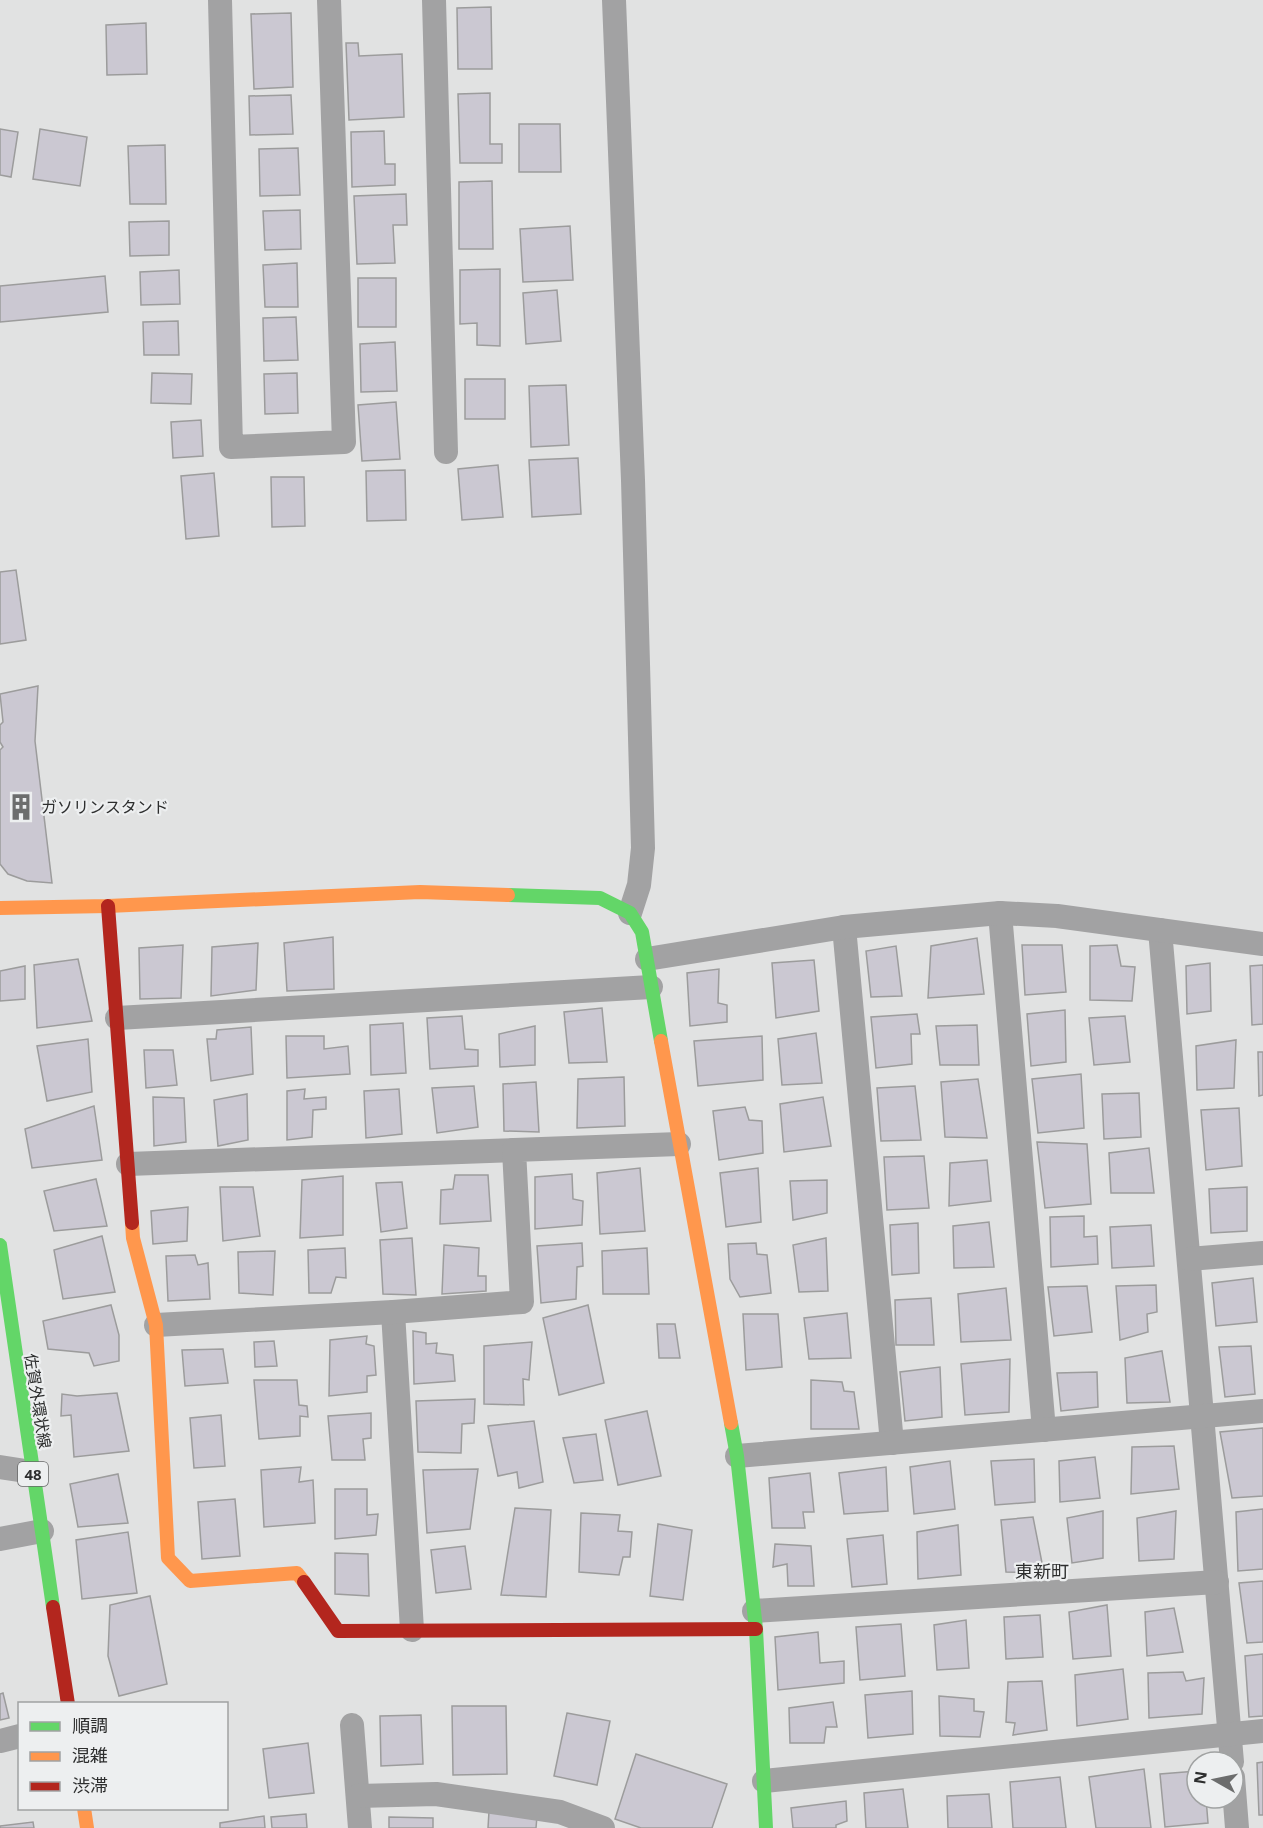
<svg xmlns="http://www.w3.org/2000/svg" width="1263" height="1828" font-family="'Open Sans','Noto Sans JP',sans-serif">
	<style>
		.building { fill: #cbc8d2; stroke: #9c9c9c; stroke-width: 1.5 }
		.lines { fill: none; stroke-linecap: round; stroke-linejoin: round }
		.street { stroke: #a2a2a3; stroke-width: 24 }
		.fast { stroke: #63d668; stroke-width: 14 }
		.slow { stroke: #ff974d; stroke-width: 14 }
		.jam { stroke: #b3261e; stroke-width: 14 }
		.labels { text-anchor: middle; dominant-baseline: central; stroke-width: 4.5; stroke-linejoin: round; paint-order: stroke }
		.shield { fill: #edeff0; stroke: #676868; stroke-width: 1.5 }
		.shield-label { font-size: 15px; font-weight: bold; fill: #2d2e2e }
		.poi-label { font-size: 16px; fill: #2d2e2e; stroke: #edeff0; text-anchor: start }
		.street-label { font-size: 16px; fill: #2d2e2e; stroke: #edeff0 }
		.neighbourhood-label { font-size: 18px; fill: #2d2e2e; stroke: #edeff0 }
	</style>
	<rect width="100%" height="100%" fill="#e1e2e2"/>
	<g class="building">
		<path d="M491,7l1,62h-34l-1,-61z"/>
		<path d="M291,13l2,74 -39,2 -3,-75z"/>
		<path d="M146,23l1,51 -40,1 -1,-50z"/>
		<path d="M346,43h12l1,13 43,-2 2,63 -55,3z"/>
		<path d="M490,93v51h12v19h-42l-2,-69z"/>
		<path d="M291,95l2,39 -43,1 -1,-39z"/>
		<path d="M519,124h41l1,48h-42z"/>
		<path d="M0,129l18,3 -7,45 -11,-2z"/>
		<path d="M40,129l47,8 -7,49 -47,-7z"/>
		<path d="M384,131l1,33h10v21l-43,2 -1,-55z"/>
		<path d="M165,145l1,59h-36l-2,-58z"/>
		<path d="M298,148l2,47 -40,1 -1,-47z"/>
		<path d="M492,181l1,68h-34v-67z"/>
		<path d="M406,194l1,31h-14l2,38 -38,1 -3,-68z"/>
		<path d="M300,210l1,39 -36,1 -2,-39z"/>
		<path d="M169,221v34l-39,1 -1,-34z"/>
		<path d="M570,226l3,54 -50,2 -3,-53z"/>
		<path d="M297,263l1,44h-33l-2,-42z"/>
		<path d="M500,269v77l-23,-1v-22l-17,1v-54z"/>
		<path d="M179,270l1,34 -39,1 -1,-33z"/>
		<path d="M105,276l3,36 -108,10v-36z"/>
		<rect x="358" y="278" width="38" height="49"/>
		<path d="M557,290l4,51 -35,3 -3,-51z"/>
		<path d="M296,317l2,43 -34,1 -1,-43z"/>
		<path d="M178,321l1,34h-35l-1,-33z"/>
		<path d="M395,342l2,49 -36,1 -1,-48z"/>
		<path d="M152,373l40,1 -1,30 -40,-1z"/>
		<path d="M297,373l1,40 -33,1 -1,-40z"/>
		<rect x="465" y="379" width="40" height="40"/>
		<path d="M566,385l3,60 -38,2 -2,-61z"/>
		<path d="M396,402l4,57 -38,2 -4,-56z"/>
		<path d="M201,420l2,36 -30,2 -2,-36z"/>
		<path d="M578,458l3,56 -49,3 -3,-57z"/>
		<path d="M498,465l5,52 -41,3 -4,-51z"/>
		<path d="M405,470l1,50 -39,1 -1,-50z"/>
		<path d="M214,473l5,63 -33,3 -5,-63z"/>
		<path d="M271,477h33l1,49 -33,1z"/>
		<path d="M16,570l10,70 -26,4v-72z"/>
		<path d="M38,686l-3,55 17,142 -25,-2 -19,-7 -8,-10v-114l3,-3 -3,-5v-17l3,-3 -3,-28z"/>
		<path d="M333,937l1,52 -47,2 -3,-48z"/>
		<path d="M977,938l7,56 -56,4 3,-52z"/>
		<path d="M258,943l-2,47 -45,6 1,-49z"/>
		<path d="M183,945l-2,53 -41,1 -1,-51z"/>
		<path d="M1022,945h40l4,47 -41,3z"/>
		<path d="M1117,945l4,21 14,1 -3,34 -42,-1v-54z"/>
		<path d="M896,946l6,50 -31,1 -5,-46z"/>
		<path d="M78,959l14,62 -55,7 -3,-63z"/>
		<path d="M814,960l5,51 -43,7 -4,-55z"/>
		<path d="M1210,963l1,48 -24,3 -1,-48z"/>
		<path d="M1263,965v59l-11,1 -2,-59z"/>
		<path d="M25,966v33l-25,2v-30z"/>
		<path d="M719,969l-1,34 9,2v17l-37,4 -3,-53z"/>
		<path d="M602,1008l5,54 -38,1 -5,-51z"/>
		<path d="M1065,1010l1,52 -35,4 -4,-52z"/>
		<path d="M917,1014l3,20h-9l1,30 -36,4 -5,-51z"/>
		<path d="M462,1016l3,33 13,1v16l-48,3 -3,-51z"/>
		<path d="M1125,1016l5,46 -36,3 -5,-47z"/>
		<path d="M403,1023l3,50 -35,2 -1,-50z"/>
		<path d="M977,1025l2,40h-39l-4,-39z"/>
		<path d="M535,1026v39l-35,2 -1,-33z"/>
		<path d="M251,1027l2,47 -42,7 -4,-42h9l1,-9z"/>
		<path d="M816,1033l6,50 -40,2 -4,-46z"/>
		<path d="M286,1036h38v13l24,-3 2,28 -63,4z"/>
		<path d="M762,1036l1,44 -65,6 -4,-45z"/>
		<path d="M88,1039l4,53 -45,9 -10,-55z"/>
		<path d="M1236,1040l-2,48 -37,2 -1,-44z"/>
		<path d="M144,1050h29l4,35 -31,3z"/>
		<path d="M1258,1052h5v43l-4,1z"/>
		<path d="M1081,1074l3,54 -46,5 -6,-54z"/>
		<path d="M624,1077l1,49 -48,2 1,-49z"/>
		<path d="M978,1079l9,59 -42,-1 -4,-55z"/>
		<path d="M536,1082l3,50 -35,-1 -1,-47z"/>
		<path d="M474,1086l4,41 -41,6 -5,-45z"/>
		<path d="M915,1086l6,54 -40,1 -4,-53z"/>
		<path d="M305,1089l-1,10 22,-2v12l-13,1 -1,27 -25,3v-49z"/>
		<path d="M399,1089l3,45 -36,4 -2,-47z"/>
		<path d="M1139,1093l2,44 -37,2 -2,-45z"/>
		<path d="M247,1094l1,46 -30,6 -4,-46z"/>
		<path d="M153,1097l31,1 2,44 -32,4z"/>
		<path d="M823,1097l8,49 -47,6 -4,-48z"/>
		<path d="M94,1106l8,54 -70,8 -7,-39z"/>
		<path d="M745,1107l4,13 13,1 1,32 -44,7 -6,-49z"/>
		<path d="M1239,1108l3,58 -36,4 -5,-60z"/>
		<path d="M1037,1142l50,2 4,60 -46,4z"/>
		<path d="M1149,1148l5,45h-43l-2,-40z"/>
		<path d="M924,1156l5,52 -42,2 -3,-53z"/>
		<path d="M987,1160l4,41 -42,5 1,-43z"/>
		<path d="M640,1168l5,63 -45,3 -3,-61z"/>
		<path d="M758,1168l3,54 -35,5 -6,-54z"/>
		<path d="M572,1174l1,25 10,2 -1,24 -47,4v-52z"/>
		<path d="M455,1175h33l3,46 -51,3 1,-34 12,-1z"/>
		<path d="M343,1176v59l-43,3 2,-58z"/>
		<path d="M96,1179l11,47 -53,5 -10,-40z"/>
		<path d="M827,1180v33l-34,7 -3,-39z"/>
		<path d="M402,1182l5,46 -26,4 -5,-49z"/>
		<path d="M220,1187h33l7,49 -37,5z"/>
		<path d="M1247,1187v44l-36,2 -2,-44z"/>
		<path d="M188,1207l-1,34 -34,3 -2,-33z"/>
		<path d="M1084,1216v21l13,-1 1,28 -47,3 -1,-50z"/>
		<path d="M989,1222l5,45 -40,1 -1,-42z"/>
		<path d="M918,1223l1,50 -27,2 -2,-50z"/>
		<path d="M1151,1225l3,41 -42,2 -2,-41z"/>
		<path d="M102,1236l13,56 -52,7 -9,-49z"/>
		<path d="M412,1238l4,57 -33,-1 -3,-54z"/>
		<path d="M826,1238l2,53 -29,1 -6,-47z"/>
		<path d="M582,1243l1,23 -6,1 -1,32 -35,4 -4,-57z"/>
		<path d="M756,1243l1,11 10,1 4,38 -31,4 -10,-18 -2,-35z"/>
		<path d="M444,1245l35,3 -1,28h8v15l-44,3z"/>
		<path d="M345,1248l1,30 -10,-1 -5,16h-22l-1,-43z"/>
		<path d="M647,1248l2,46h-46l-1,-43z"/>
		<path d="M275,1251l-2,44 -34,-2 -1,-41z"/>
		<path d="M195,1255l3,10 10,-2 2,36 -42,2 -2,-45z"/>
		<path d="M1253,1278l4,44 -41,4 -4,-43z"/>
		<path d="M1156,1285l1,27 -10,2 1,18 -28,8 -4,-54z"/>
		<path d="M1087,1286l5,46 -38,4 -6,-49z"/>
		<path d="M1006,1288l5,52 -50,2 -3,-48z"/>
		<path d="M931,1298l3,47h-38l-1,-45z"/>
		<path d="M111,1305l8,30v26l-25,5 -5,-13 -41,-4 -5,-28z"/>
		<path d="M588,1305l16,78 -45,12 -16,-77z"/>
		<path d="M847,1313l4,45 -42,1 -5,-41z"/>
		<path d="M743,1314h35l4,53 -36,3z"/>
		<path d="M657,1324h18l5,34h-21z"/>
		<path d="M413,1331l13,2v11l11,-1 -1,10 17,2 2,26 -41,3z"/>
		<path d="M367,1336l-1,8 8,2 2,29 -9,1v16l-38,4 1,-56z"/>
		<path d="M274,1341l3,25 -22,1 -1,-25z"/>
		<path d="M532,1342l-3,38 -6,-1 1,26 -40,-1v-58z"/>
		<path d="M1251,1346l4,48 -30,3 -6,-50z"/>
		<path d="M223,1349l5,34 -43,3 -3,-36z"/>
		<path d="M1162,1351l8,51 -43,1 -2,-45z"/>
		<path d="M1010,1359l-1,53 -44,3 -4,-51z"/>
		<path d="M940,1367l2,50 -37,4 -5,-49z"/>
		<path d="M1097,1372l1,35 -37,4 -4,-38z"/>
		<path d="M254,1380h43l2,25 8,1 1,11 -8,-1v20l-41,3z"/>
		<path d="M811,1380l31,2 2,9 10,1 5,37h-48z"/>
		<path d="M117,1393l12,58 -55,6 -3,-42 -10,1 1,-22 15,2z"/>
		<path d="M475,1399l-1,24 -12,1 -1,29 -43,-1 -2,-51z"/>
		<path d="M647,1411l14,65 -43,9 -13,-65z"/>
		<path d="M371,1413v25l-8,1 2,21h-33l-4,-44z"/>
		<path d="M221,1415l4,51 -31,2 -4,-50z"/>
		<path d="M534,1421l9,61 -24,6 -2,-16 -19,4 -10,-50z"/>
		<path d="M1263,1428v68l-31,2 -12,-66z"/>
		<path d="M596,1434l7,46 -29,3 -11,-45z"/>
		<path d="M1174,1446l5,43 -48,5 1,-47z"/>
		<path d="M1095,1457l5,41 -40,4 -1,-41z"/>
		<path d="M1034,1459l1,43 -40,3 -4,-44z"/>
		<path d="M950,1461l5,48 -41,5 -4,-47z"/>
		<path d="M301,1467l-2,15 14,-2 2,43 -51,4 -3,-57z"/>
		<path d="M886,1467l2,44 -44,3 -5,-41z"/>
		<path d="M478,1469l-8,60 -43,4 -4,-63z"/>
		<path d="M810,1473l4,39h-11l2,16h-33l-3,-50z"/>
		<path d="M118,1474l10,49 -50,4 -8,-43z"/>
		<path d="M335,1489h32v26l11,-1 -2,21 -41,4z"/>
		<path d="M235,1499l5,57 -38,3 -4,-57z"/>
		<path d="M515,1508l36,2 -5,87 -45,-2z"/>
		<path d="M1263,1509v60l-25,2 -2,-59z"/>
		<path d="M1103,1511v47l-31,5 -5,-45z"/>
		<path d="M1176,1511l-2,48 -35,2 -2,-43z"/>
		<path d="M581,1513l39,2 -2,16 14,1 -2,25h-7l-4,18 -40,-3z"/>
		<path d="M1033,1517l11,56 -38,-1 -5,-52z"/>
		<path d="M658,1524l34,6 -9,70 -33,-4z"/>
		<path d="M958,1525l3,50 -43,4 -1,-47z"/>
		<path d="M128,1532l9,61 -55,6 -6,-59z"/>
		<path d="M883,1535l4,49 -35,3 -5,-48z"/>
		<path d="M775,1544l36,2 3,40h-26l-1,-22 -14,3z"/>
		<path d="M465,1546l6,43 -35,4 -5,-43z"/>
		<path d="M335,1553l33,1 1,42 -34,-2z"/>
		<path d="M1263,1581v61l-16,1 -8,-60z"/>
		<path d="M150,1596l17,88 -48,12 -11,-40 2,-51z"/>
		<path d="M1107,1605l4,51 -38,3 -4,-47z"/>
		<path d="M1174,1608l9,44 -36,4 -2,-44z"/>
		<path d="M1040,1615l3,42 -37,2 -2,-42z"/>
		<path d="M966,1620l3,48 -32,2 -3,-45z"/>
		<path d="M901,1624l4,52 -45,4 -4,-53z"/>
		<path d="M818,1632l2,31 24,-2v22l-66,7 -3,-53z"/>
		<path d="M1263,1654v62l-14,1 -4,-61z"/>
		<path d="M1123,1669l5,50 -51,7 -2,-51z"/>
		<path d="M1183,1672l3,9 18,-3 -2,36 -53,4 -1,-45z"/>
		<path d="M1042,1681l5,49 -34,5 2,-12 -9,-1 2,-40z"/>
		<path d="M912,1691l1,43 -45,4 -3,-43z"/>
		<path d="M3,1693l6,25 -9,2v-26z"/>
		<path d="M939,1696l35,3v12l10,1 -4,25 -40,-1z"/>
		<path d="M833,1702l4,25h-11l-2,16h-34l-1,-35z"/>
		<path d="M452,1706h54l1,68 -54,1z"/>
		<path d="M567,1713l43,8 -13,64 -43,-9z"/>
		<path d="M421,1715l2,49 -42,2 -1,-50z"/>
		<path d="M308,1743l6,50 -45,5 -6,-49z"/>
		<path d="M636,1754l91,30 -15,44h-71l-26,-9z"/>
		<path d="M1263,1762v53h-4l-2,-52z"/>
		<path d="M1144,1769l7,59h-55l-7,-51z"/>
		<path d="M1197,1771v27h9l2,25 -43,4 -5,-53z"/>
		<path d="M1060,1777l6,51h-53l-3,-46z"/>
		<path d="M903,1789l5,39h-42l-2,-35z"/>
		<path d="M989,1794l3,34h-44l-1,-32z"/>
		<path d="M846,1801l1,20 -11,4v3h-43l-2,-20z"/>
		<path d="M489,1811l48,5 -1,12h-48z"/>
		<path d="M306,1814l1,14h-35l-1,-11z"/>
		<path d="M264,1816l1,12h-45v-5z"/>
		<path d="M389,1817l44,1v10h-44z"/>
		<path d="M33,1822l1,6h-34v-2z"/>
	</g>
	<g class="lines">
		<g class="street">
			<path d="M220,0l11,447 113,-5 -15,-442"/>
			<path d="M434,0l12,452"/>
			<path d="M614,0l19,480 10,368 -4,37 -9,28"/>
			<path d="M1000,913l44,517"/>
			<path d="M844,927l48,516"/>
			<path d="M1160,930l72,832"/>
			<path d="M647,959l197,-32 156,-14 57,3 206,28"/>
			<path d="M117,1018l534,-31"/>
			<path d="M128,1164l386,-14"/>
			<path d="M1189,1259l74,-6"/>
			<path d="M393,1312l19,318"/>
			<path d="M156,1325l237,-13 129,-10 -8,-152 165,-6"/>
			<path d="M737,1456l526,-45"/>
			<path d="M0,1467l32,5"/>
			<path d="M0,1539l42,-8"/>
			<path d="M754,1611l463,-29"/>
			<path d="M352,1725l8,103"/>
			<path d="M0,1741l20,-5"/>
			<path d="M1233,1777l4,51"/>
			<path d="M764,1781l499,-50"/>
			<path d="M358,1796l78,-2 124,18 43,16"/>
		</g>
		<g class="fast">
			<path d="M508,895l92,3 30,15 12,19 19,109"/>
			<path d="M0,1245l53,362"/>
			<path d="M731,1423l6,33 19,173 10,199"/>
		</g>
		<g class="slow">
			<path d="M0,908l108,-2 312,-14 88,3"/>
			<path d="M661,1041l70,382"/>
			<path d="M132,1223l1,15 23,87 12,233 22,23 107,-8 7,9"/>
			<path d="M84,1808l3,20"/>
		</g>
		<g class="jam">
			<path d="M108,906l24,317"/>
			<path d="M304,1582l34,49 418,-2"/>
			<path d="M53,1607l15,97"/>
		</g>
	</g>
	<defs>
		<symbol id="building-bare" viewBox="-9 -9 18 18"><path d="M-4-6H4V6H1V3H-1V6H-4ZM-2.5-4.3h1.7v1.8h-1.7ZM.8-4.3h1.7v1.8H.8ZM-2.5-1h1.7V.8h-1.7ZM.8-1h1.7V.8H.8Z" fill="#6c6d6d" stroke="#edeff0" stroke-width="2.5" paint-order="stroke"/></symbol>
	</defs>
	<g fill-rule="evenodd">
		<use href="#building-bare" x="2" y="788" width="38" height="38"/>
	</g>
	<g class="labels">
		<rect class="shield" x="18" y="1462" width="30" height="24" rx="4.5"/>
		<g class="shield-label">
			<text x="33" y="1474">48</text>
		</g>
		<g class="poi-label">
			<text x="41" y="807">ガソリンスタンド</text>
		</g>
		<g class="street-label">
			<text transform="translate(38 1401) rotate(81)">佐賀外環状線</text>
		</g>
		<g class="neighbourhood-label">
			<text x="1042" y="1571">東新町</text>
		</g>
	</g>
	<rect x="18" y="1702" width="210" height="108" fill="#edeff0" stroke="#a0a2a2" stroke-width="1.5"/>
	<rect x="30" y="1722" width="30" height="9" fill="#63d668" stroke="#a0a2a2" stroke-width="1.5"/>
	<text x="72" y="1732" font-size="18" fill="#2d2e2e">順調</text>
	<rect x="30" y="1752" width="30" height="9" fill="#ff974d" stroke="#a0a2a2" stroke-width="1.5"/>
	<text x="72" y="1762" font-size="18" fill="#2d2e2e">混雑</text>
	<rect x="30" y="1782" width="30" height="9" fill="#b3261e" stroke="#a0a2a2" stroke-width="1.5"/>
	<text x="72" y="1792" font-size="18" fill="#2d2e2e">渋滞</text>
	<g transform="translate(1215 1780) rotate(279)"><circle r="28" fill="#edeff0" stroke="#a0a2a2" stroke-width="1.5"/>
	<path d="M0-4.5L10 22L0 15L-10 22Z" fill="#6c6d6d"/>
	<text y="-9" font-size="16" font-weight="bold" text-anchor="middle" fill="#2d2e2e">N</text>
	</g>
</svg>
